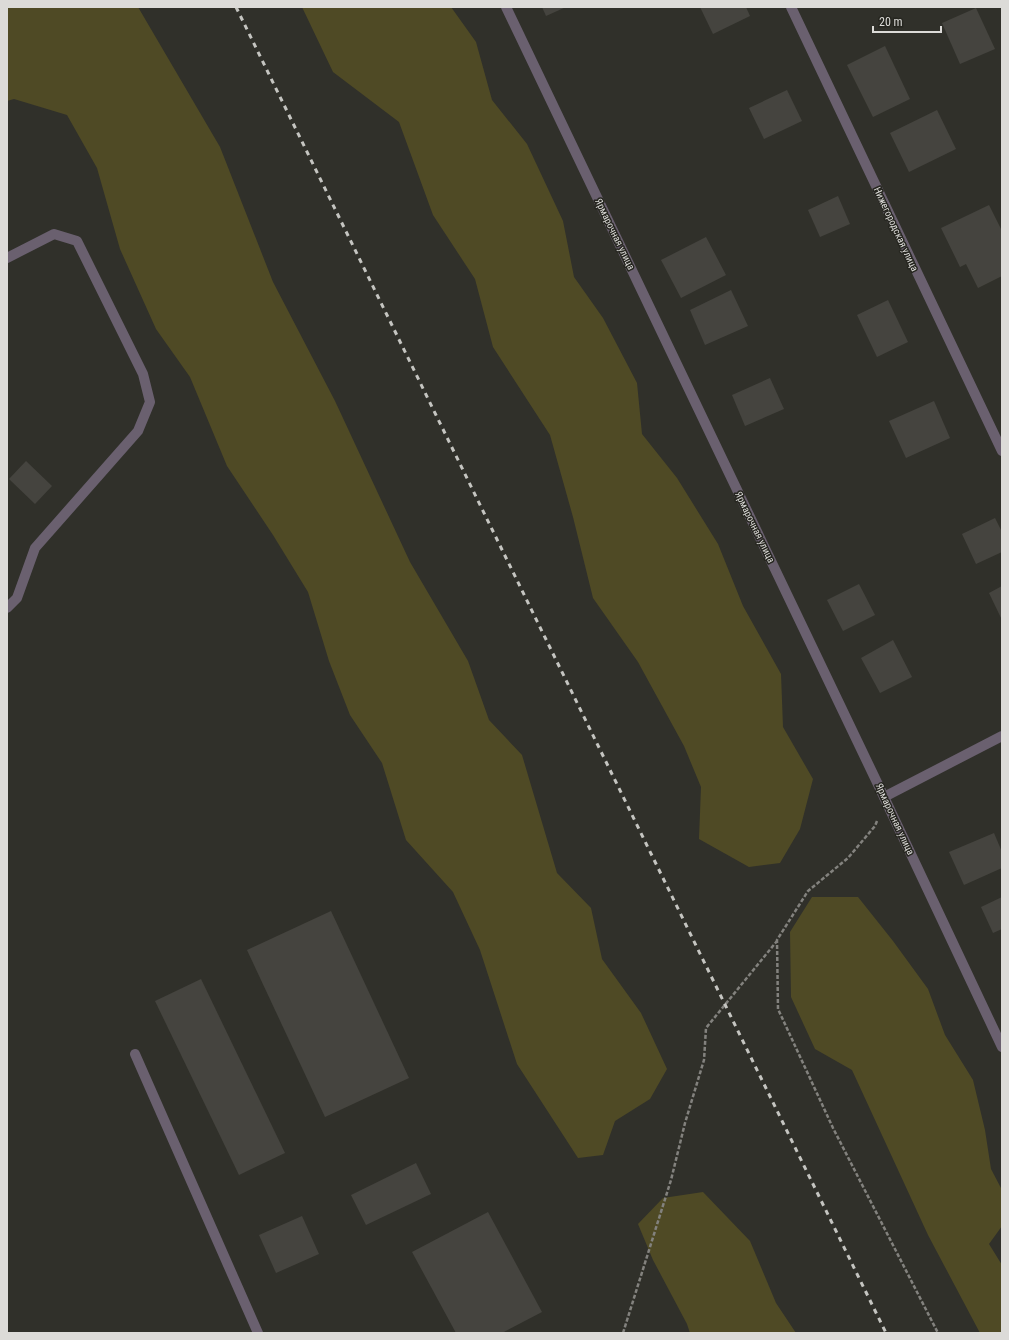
<svg xmlns="http://www.w3.org/2000/svg" width="1009" height="1340" font-family="'Roboto Condensed',sans-serif">
	<style>
		.green { fill: #4f4a25 }
		.building { fill: #45443f }
		.lines { fill: none; stroke-linecap: round; stroke-linejoin: round }
		.path { stroke: #83827e; stroke-width: 2.5; stroke-dasharray: 4 2; stroke-linecap: butt }
		.minor { stroke: #6a606f; stroke-width: 10 }
		.rail { stroke: #c5c5c1; stroke-width: 3; stroke-dasharray: 5 5; stroke-linecap: butt }
		.labels { text-anchor: middle; dominant-baseline: central; stroke-width: 3; stroke-linejoin: round; paint-order: stroke }
		.street-label { font-size: 10px; fill: #dcdbd8; stroke: #262620 }
	</style>
	<rect width="100%" height="100%" fill="#30302a"/>
	<g class="green">
		<path d="M7,7h131l82,140 53,135 62,119 75,161 58,99 21,59 33,35 35,118 34,35 11,51 39,54 26,56 -17,30 -35,22 -12,34 -25,3 -61,-94 -37,-114 -27,-58 -47,-52 -24,-77 -32,-48 -21,-54 -21,-69 -35,-57 -46,-69 -37,-89 -34,-48 -36,-80 -23,-81 -30,-53 -53,-16 -7,2z"/>
		<path d="M302,7h149l25,35 16,58 35,44 36,77 11,56 29,41 34,65 5,51 35,44 41,66 25,62 38,68 2,53 30,52 -13,50 -20,34 -31,4 -50,-28 2,-52 -17,-41 -46,-84 -45,-64 -20,-81 -23,-82 -57,-88 -18,-68 -42,-64 -34,-93 -66,-50z"/>
		<path d="M812,897h46l35,44 35,48 17,46 28,45 12,50 6,39 11,21v36l-13,18 13,21v68h-22l-52,-98 -76,-165 -37,-21 -24,-52 -1,-65z"/>
		<path d="M703,1192l47,49 26,62 20,30h-106l-3,-9 -34,-64 -15,-36 25,-26z"/>
	</g>
	<g class="building">
		<path d="M542,7h24l-20,9z"/>
		<path d="M700,7h46l4,9 -37,18z"/>
		<path d="M976,8l19,41 -35,15 -18,-41z"/>
		<path d="M885,46l25,53 -37,18 -26,-52z"/>
		<path d="M787,90l15,31 -38,18 -15,-31z"/>
		<path d="M937,110l19,39 -47,23 -19,-39z"/>
		<path d="M838,196l12,28 -30,13 -12,-27z"/>
		<path d="M989,205l13,26v45l-24,12 -12,-24 -6,3 -19,-39z"/>
		<path d="M706,237l20,38 -45,23 -20,-38z"/>
		<path d="M731,290l17,36 -43,19 -15,-35z"/>
		<path d="M888,300l20,42 -31,15 -20,-42z"/>
		<path d="M770,378l14,31 -39,17 -13,-31z"/>
		<path d="M934,401l16,37 -44,20 -17,-37z"/>
		<path d="M26,461l26,25 -17,18 -26,-25z"/>
		<path d="M995,518l7,14v20l-26,12 -14,-30z"/>
		<path d="M859,584l16,31 -32,16 -16,-31z"/>
		<path d="M1002,586v34l-13,-27z"/>
		<path d="M893,640l19,37 -32,16 -19,-35z"/>
		<path d="M994,833l8,19v16l-38,17 -15,-33z"/>
		<path d="M1002,897v32l-9,4 -12,-26z"/>
		<path d="M331,911l78,167 -84,39 -78,-167z"/>
		<path d="M201,979l84,174 -46,22 -84,-174z"/>
		<path d="M416,1163l15,31 -65,31 -15,-30z"/>
		<path d="M488,1212l54,100 -40,21h-46l-44,-81z"/>
		<path d="M302,1216l17,38 -43,19 -17,-38z"/>
	</g>
	<g class="lines">
		<g class="path">
			<path d="M877,821l-2,5 -27,32 -40,33 -31,49 1,69 55,119 105,205"/>
			<path d="M623,1333l48,-153 14,-57 19,-63 2,-32 71,-87"/>
		</g>
		<g class="minor">
			<path d="M506,7l378,790 118,250"/>
			<path d="M791,7l211,444"/>
			<path d="M7,258l47,-24 23,7 66,133 7,28 -12,29 -103,117 -18,50 -10,10"/>
			<path d="M884,797l118,-61"/>
			<path d="M135,1054l123,279"/>
		</g>
		<path class="rail" d="M236,7l650,1326"/>
	</g>
	<g class="labels">
		<g class="street-label">
			<text transform="translate(896 229) rotate(65)">Нижегородская улица</text>
			<text transform="translate(615 234) rotate(64)">Ярмарочная улица</text>
			<text transform="translate(755 527) rotate(64)">Ярмарочная улица</text>
			<text transform="translate(895 819) rotate(65)">Ярмарочная улица</text>
		</g>
	</g>
	<rect width="1009" height="1340" fill="none" stroke="#dcdbd8" stroke-width="16"/>
	<path d="M873 26v6h68v-6" fill="none" stroke="#dcdbd8" stroke-width="2"/>
	<text x="879" y="26" font-size="12" fill="#dcdbd8" stroke="#262620" stroke-width="3" paint-order="stroke">20 m</text>
</svg>
